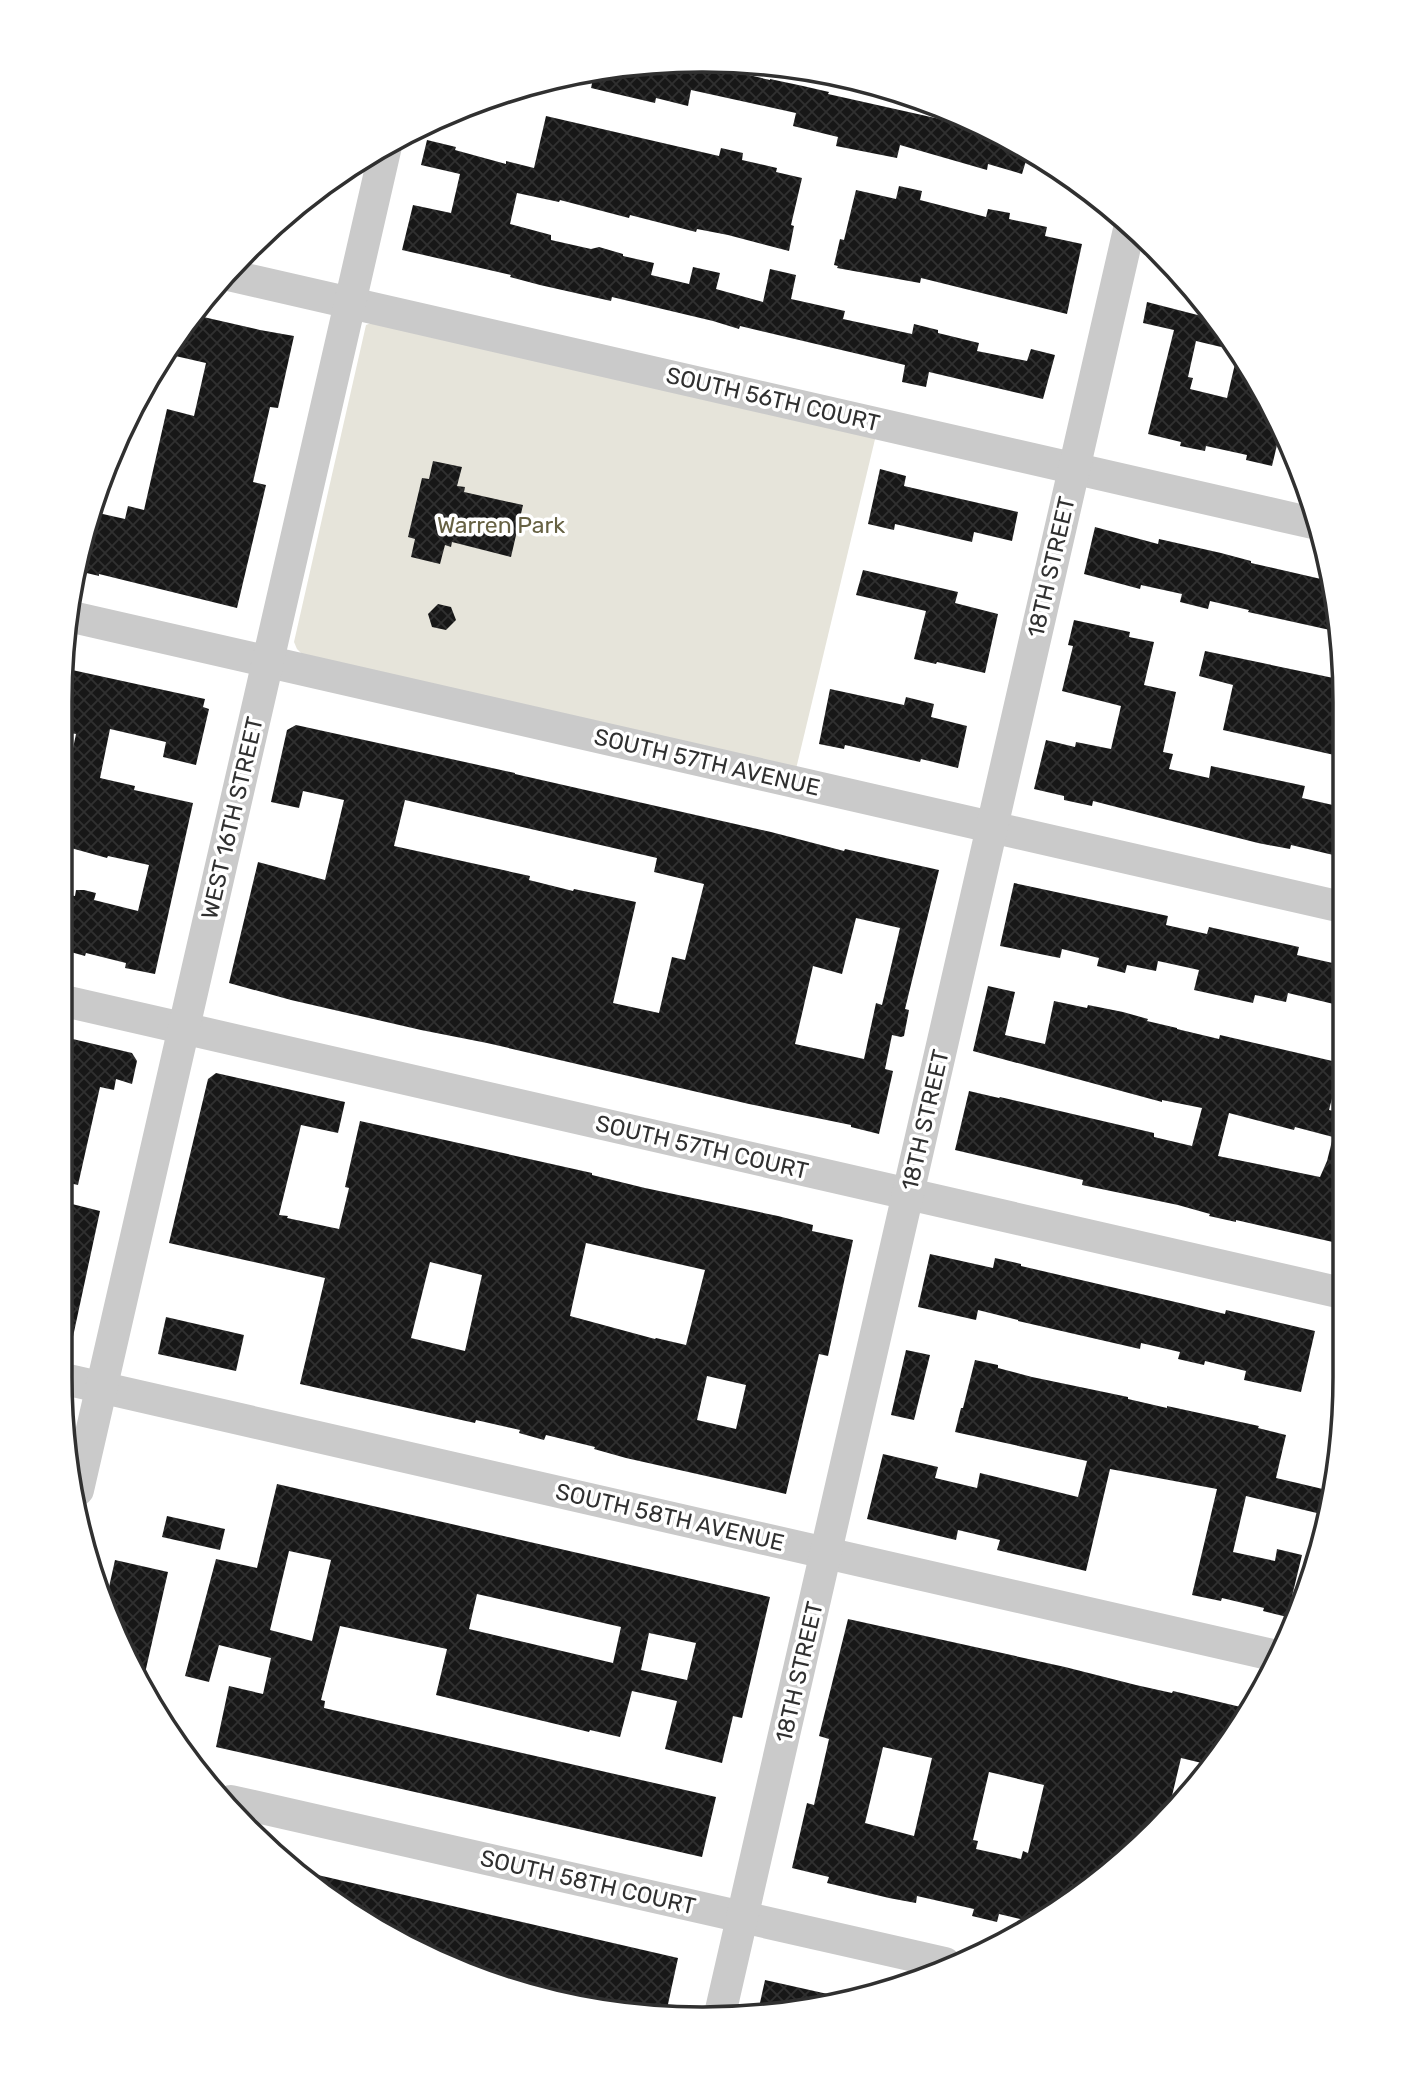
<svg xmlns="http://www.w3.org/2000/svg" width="1405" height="2079" font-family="Rubik,sans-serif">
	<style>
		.park { fill: #e6e4da }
		.building { fill: url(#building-cross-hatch); fill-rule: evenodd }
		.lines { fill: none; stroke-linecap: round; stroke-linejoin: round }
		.minor { stroke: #cacaca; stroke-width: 32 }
		.labels { text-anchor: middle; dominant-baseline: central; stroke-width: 7; stroke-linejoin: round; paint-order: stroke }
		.street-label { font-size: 23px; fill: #303030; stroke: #fff }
		.park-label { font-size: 23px; fill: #666143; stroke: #fff }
		.rim { fill: none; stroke: #303030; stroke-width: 3.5 }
	</style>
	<defs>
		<pattern id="building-cross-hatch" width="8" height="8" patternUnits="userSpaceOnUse" patternTransform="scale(1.75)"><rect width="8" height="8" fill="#171717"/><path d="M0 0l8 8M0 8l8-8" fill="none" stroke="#303030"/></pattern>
	</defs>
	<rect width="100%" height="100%" fill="#fff"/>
	<path class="park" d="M374,322l502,113 -80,334 -493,-114 -6,-6 -3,-7 72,-317z"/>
	<g class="building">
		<path d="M688,61l82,19v-1l33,7 26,6 -1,2 161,36 40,21 -7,23 -34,-10 -1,6 -87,-25 -3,13 -61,-12 2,-9 -45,-11 3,-13 -105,-23 -3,16 -32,-8 -1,5 -64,-15 4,-18z"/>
		<path d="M546,116l173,40 2,-8 22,5 -1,7 35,8 -1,4 26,6 -11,47 3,1 -5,25 -61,-16 -31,-6 -1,3 -66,-17 -1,3 -69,-18 -1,2 -42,-9 -7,31 41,11v5l40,9 8,-2 24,7v2l31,7 -3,12 38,9 4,-17 27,6 -4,16 47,13 7,-33 26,6 -5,24 54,12 -2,8 69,15 2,-10 24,6v3l41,10 -2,8 50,10 4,-12 24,6 -12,44 -114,-27 -3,15 -24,-5 3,-17 -165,-39 -1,3 -26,-8 -101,-24 -1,4 -71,-16 -30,-8 1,-2 -109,-25 11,-45 38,8 9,-39 -39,-9 6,-25 29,7 -1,3 51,14v-3l28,7z"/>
		<path d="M899,186l23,5 -2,9 66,17 2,-8 22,4 -1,6 38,8 -2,9 37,8 -15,70 -146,-36 -1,5 -83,-15 1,-2 -4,-1 6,-26 4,1 12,-50 40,9z"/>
		<path d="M1147,302l70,18 20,25 21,39 -4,14 13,3 14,27 -9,38 -26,-6 1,-5 -41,-9 -1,5 -25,-5 1,-4 -33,-8 26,-104 -31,-7zM1196,341l42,10 -11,47 -37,-9 3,-11 -5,-1z"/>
		<path d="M199,316l61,14 34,6 -16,72 -8,-1 -17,75 13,3 -29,123 -138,-34v2l-25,-6 20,-58 31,7 3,-13 16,4 23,-101 27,7 12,-53 -35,-8z"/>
		<path d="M433,461l29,6 -5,19 8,1 -1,5 59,13 -12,52 -59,-15 -1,5 -6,-2 -5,19 -29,-7 4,-18 -7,-2 14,-59 7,1z"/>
		<path d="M880,469l26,7 -2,10 114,26 -6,29 -38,-9 -2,10 -77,-18 -1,6 -26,-6z"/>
		<path d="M1095,527l63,17 1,-5 62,14 30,8v2l83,19 5,50 -91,-20 1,-2 -39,-9 -2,8 -28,-7 2,-8 -41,-9 -1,4 -56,-15z"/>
		<path d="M863,570l95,22 -3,11 43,11 -13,59 -48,-11 -1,2 -22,-5 12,-48 -70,-16z"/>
		<path d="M438,604l13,3 5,13 -10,10 -14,-3 -4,-13z"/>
		<path d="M1074,620l56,12 -1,5 25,5 -10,43 32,7 -13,60 10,2 -4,15 40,9 2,-12 94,20 -3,12 44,10v50l-55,-13 -1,4 -32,-6 -165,-42 -1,5 -28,-6v-4l-30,-7 12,-49 29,7 1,-5 35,7 10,-43 -59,-15 11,-45 -5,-1z"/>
		<path d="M1205,651l138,29 3,66 -3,11 -120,-27 10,-45 -34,-9z"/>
		<path d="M63,668l142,31 -2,8 6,2 -13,56 -33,-8 3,-15 -56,-13 -10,49 35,8 -1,4 59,13 -38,171 -30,-6 1,-5 -40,-10 -1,3 -25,-7v-56l15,3 1,-6h8l12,3 -2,7 44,11 11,-46 -41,-9 -1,2 -47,-13v-75l8,2 8,-38 -16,-3v-28z"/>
		<path d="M830,689l74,16 2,-8 28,7 -3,13 36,9 -9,42 -37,-9 -1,3 -75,-17 -1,4 -25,-5z"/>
		<path d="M296,725l219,48v1l256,58 73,19 1,-2 94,21 -34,139 4,1 -5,26 -3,1 -9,-2 -7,34 8,2 -14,63 -28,-7v-2l-102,-21 -262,-61 -66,-13 -130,-30 -62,-17 29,-121 67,18 19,-80 -41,-9 -4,17 -28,-6 16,-72zM405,800l252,58 -3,14 50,12 -19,76 -13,-3 -13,56 -46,-10 23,-101 -62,-13 -1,2 -44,-11 1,-4 -136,-30zM856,918l44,10 -18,77 -6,-2 -12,56 -69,-15 18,-78 29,8z"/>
		<path d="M1014,883l154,33 -2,9 41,9 2,-7 90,20 -2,8 49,11v41l-58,-14 -2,9 -31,-7 -2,8 -59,-13 5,-20 -41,-9 -2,10 -29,-6 -2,8 -28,-7 2,-8 -37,-9 -2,9 -60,-12z"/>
		<path d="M988,986l27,6 -10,43 40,9 9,-43 33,7 1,-3 35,7 25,7 -1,2 30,7v1l42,10 1,-4 121,28 -12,47 17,4v131l-110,-25v2l-27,-6 1,-2 -32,-9 -96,-20 1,-5 -128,-30 14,-59 30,7 1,-1 154,36v4l38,9 10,-38 -40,-8v2l-189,-51zM1229,1113l65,17 1,-3 38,10 -6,24 -7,16 -102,-21z"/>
		<path d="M60,1036l72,17 5,8 -5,23 -16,-5 -2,11 -14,-3 -22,98 -18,-4z"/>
		<path d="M216,1073l129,29 -7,31 -37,-8 -22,90 9,1 -1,2 52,11 10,-41 -4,-1 15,-66 232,52v2l53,13 133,28 35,9 -1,6 41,9 -25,116 -9,-2 -33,140 -160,-36 -32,-9 1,-2 -49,-12 -2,5 -25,-7 1,-3 -44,-10 -1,3 -175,-39 25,-106 -156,-35 39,-164zM586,1243l119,27 -19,75 -30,-7 -1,1 -85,-23zM430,1262l52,13 -17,76 -54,-13zM707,1376l39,9 -10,44 -39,-9z"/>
		<path d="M72,1204l28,7 -32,149 -8,-1v-115l2,-11 4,1z"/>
		<path d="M930,1254l63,14 2,-10 26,6v2l163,38 41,10 1,-4 89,21 -14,61 -57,-12 2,-9 -41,-10 -1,4 -26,-6 2,-7 -39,-9 -1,6 -122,-28v-1l-40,-10 -2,10 -58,-13z"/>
		<path d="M166,1317l78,18 -8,36 -78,-17z"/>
		<path d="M906,1350l24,5 -16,65 -23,-5z"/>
		<path d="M975,1360l23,5v3l34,9 96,20v2l39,9v-2l92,20 -1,2 28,7 -10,43 51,12 -6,24 -75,-18 -13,56 42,9 2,-12 25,6 -15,62 -24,-6 1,-3 -42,-10 -1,3 -29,-6 25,-106 -107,-20 -24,102 -89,-21 3,-10 -42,-10 -2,10 -89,-21 16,-65 55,13 -3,11 42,10 3,-15 98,24 9,-36 -132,-29 6,-24h2z"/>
		<path d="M277,1484l493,113 -28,121 -9,-2 -11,47 -57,-14 12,-48 -45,-10 -12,46 -30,-7 -1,2 -153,-37 11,-46 -107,-23 -19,74 4,1 -1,7 392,89 -14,60 -486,-110 13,-61 34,8 8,-36 -52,-13 -10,37 -24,-6 31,-117 41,9zM289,1551l42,9 -19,81 -42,-11zM477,1594l144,33 -8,36 -144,-34zM649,1633l47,10 -9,37 -46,-10z"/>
		<path d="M167,1516l58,13 -5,21 -58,-13z"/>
		<path d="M115,1560l53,12 -25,110 -38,-77z"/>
		<path d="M848,1619l217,48 71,18 36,8 1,-2 72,17 -39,56 -25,-6 -14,59 -10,14 -120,92 -38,-9 -2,8 -25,-6 2,-7 -57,-13 -1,7 -27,-5 -62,-15 2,-6 -37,-9 15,-65 7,2 15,-66 -10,-3zM883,1747l49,11 -18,78 -49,-13zM989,1772l55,13 -16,68 -5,-2 -2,8 -45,-10 2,-8 -5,-1z"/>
		<path d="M296,1870l382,88 -13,60 -209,-48 -145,-84z"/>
		<path d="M765,1980l85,19 -22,8 -70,5z"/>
	</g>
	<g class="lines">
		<g class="minor">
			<path d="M228,275l1089,249"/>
			<path d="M68,616l1278,292"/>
			<path d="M60,1000l1286,294"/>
			<path d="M60,1378l1221,279"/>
			<path d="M78,1490l308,-1344"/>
			<path d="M231,1801l714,162"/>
			<path d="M720,2014l410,-1789"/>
		</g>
	</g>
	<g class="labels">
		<g class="street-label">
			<text transform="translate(773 399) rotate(13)">SOUTH 56TH COURT</text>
			<text transform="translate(1051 567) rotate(-77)">18TH STREET</text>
			<text transform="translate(707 762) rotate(13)">SOUTH 57TH AVENUE</text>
			<text transform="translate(232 818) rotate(-77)">WEST 16TH STREET</text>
			<text transform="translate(925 1120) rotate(-77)">18TH STREET</text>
			<text transform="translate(702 1147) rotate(13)">SOUTH 57TH COURT</text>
			<text transform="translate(670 1517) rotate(13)">SOUTH 58TH AVENUE</text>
			<text transform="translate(799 1672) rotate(-77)">18TH STREET</text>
			<text transform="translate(588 1882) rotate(13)">SOUTH 58TH COURT</text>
		</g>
		<g class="park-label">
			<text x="501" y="525">Warren Park</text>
		</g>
	</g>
	<path d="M0 0H1405V2079H0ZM702 72H703A630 630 0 0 1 1333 702V1377A630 630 0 0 1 703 2007H702A630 630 0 0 1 72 1377V702A630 630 0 0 1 702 72Z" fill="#fff" fill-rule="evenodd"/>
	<path class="rim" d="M702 72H703A630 630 0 0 1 1333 702V1377A630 630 0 0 1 703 2007H702A630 630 0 0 1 72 1377V702A630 630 0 0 1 702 72Z"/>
</svg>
